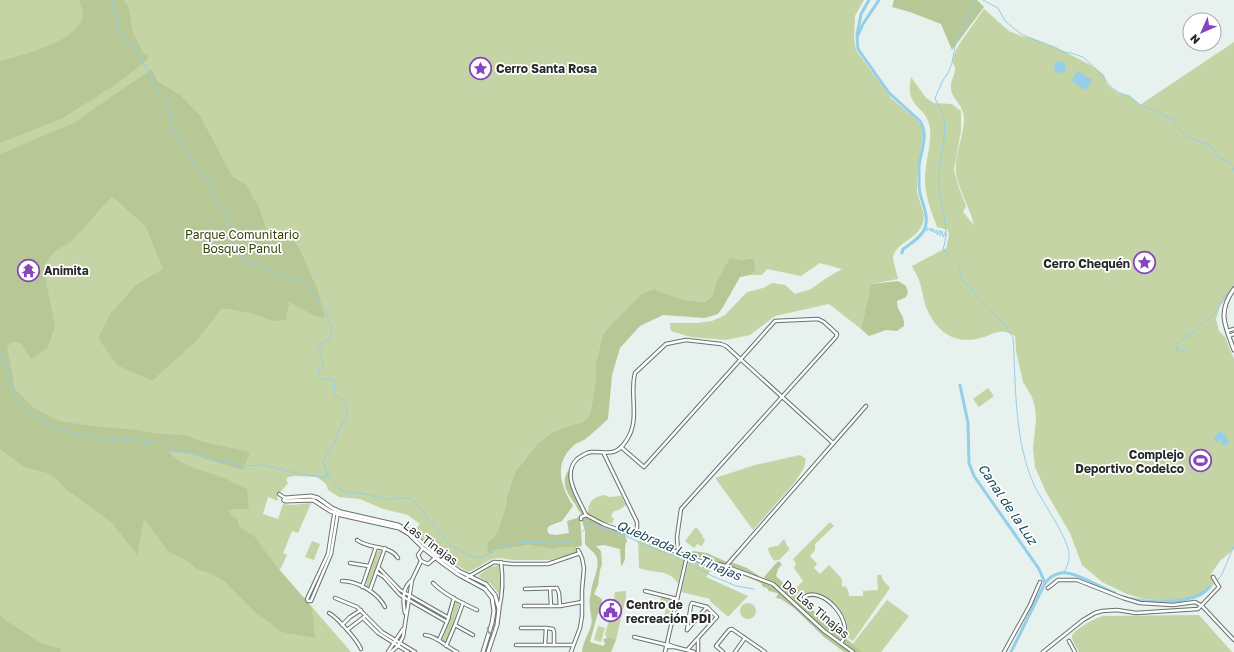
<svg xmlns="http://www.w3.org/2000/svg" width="1234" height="652" font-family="'Golos Text',sans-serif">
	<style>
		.green { fill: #c4d4a5 }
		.forest { fill: #b7c896 }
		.water { fill: #94cee8 }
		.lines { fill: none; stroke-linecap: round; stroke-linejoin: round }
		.stream { stroke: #94cee8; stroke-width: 1 }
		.canal { stroke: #94cee8; stroke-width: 3 }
		.minor-casing { stroke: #68716e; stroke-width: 4.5 }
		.tertiary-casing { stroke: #68716e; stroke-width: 5 }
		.minor { stroke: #fff; stroke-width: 2.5 }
		.tertiary { stroke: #fff; stroke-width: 3 }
		.oneway { stroke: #9e9f9f }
		.labels { text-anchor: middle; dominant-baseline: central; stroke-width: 3.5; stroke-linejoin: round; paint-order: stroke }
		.poi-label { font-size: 12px; font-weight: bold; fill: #272a29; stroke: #fff; text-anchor: start }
		.park-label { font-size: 12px; fill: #344209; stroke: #fff }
		.street-label { font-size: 12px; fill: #272a29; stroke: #fff }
		.water-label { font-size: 13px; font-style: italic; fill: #1a4a5d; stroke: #fff }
	</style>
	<rect width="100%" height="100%" fill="#e7f1ee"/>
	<g class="green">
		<path d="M0,0h864l-9,16 -1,22 2,12 35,48 26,22 5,7 1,9 -6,39v17l7,23c0,24 -27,25 -31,42 0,4 4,17 5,22l-27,5 -10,45 -32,-25 -54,12 -25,19 -24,5 -35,-3 -20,-6 -1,-8h27l15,-2 13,-6 22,-23 16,-4 9,-5 13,2 10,9 16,-5 17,-12 14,-8 -22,-6 -19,13 -34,-7 -5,6h-12l6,-5 -2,-12 -13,2 -11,-3 -13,23 -5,16 -7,6c-19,-1 -33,-5 -50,-13l-26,18 -18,17 -8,10 -7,28v15l-5,33 -2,6 -6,6 -16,4 -14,6 -16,12 -13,16 -9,12 -8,24 -1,9 -7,22 -4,9 -6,5 5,11 3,-2 33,-5 22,4 9,-2h15l2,5 -27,8h-39l-12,-2 -8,1 -23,13c-21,-11 -38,-24 -55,-41l6,-7 -12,-9 -25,-6 -23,-10 -21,-2 -11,-7 -2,-6 -9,-7 -22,-1 -7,1 -2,3 2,3 -11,13 1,5 -10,-4 -5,17 15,5 5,-15 8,1 20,-2 -13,30 -6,-2 -9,22 4,2 -7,15 71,82h-351z"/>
		<path d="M984,9l25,22 12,5 11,2 24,9 36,19 11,8 2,3 1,6 4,4 8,6 12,3 10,9 94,-63v245l-14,19 -4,13 3,12 6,6 9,22v190l-14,12 -9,13 4,9 -13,13 -11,3 -14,3 -33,-3 -17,-5 -25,-12 -20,-17 -12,-32 -24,-41 -11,-25 -2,-18 3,-29 -1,-13 -3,-10 -9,-15 -7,-31 -1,-15c-14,-8 -17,-4 -31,1 -29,9 -47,-4 -58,-30 -3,-9 -4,-18 -7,-27 -2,-5 -5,-9 -7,-14l34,-18 3,-12 -1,-6 -11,-3c-5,-14 -12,-31 -12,-45 -1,-17 7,-37 5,-53 -2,-24 -26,-19 -19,-52l15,21 8,5 18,1 9,7v20l-7,39 6,21 6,15 -3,6 11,13c-4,-17 -15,-34 -18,-52 -2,-17 8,-37 8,-55 -1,-14 -13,-20 -13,-30 -1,-7 5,-15 4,-21 -1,-2 -2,-4 -3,-6l4,-11 4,-7z"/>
		<path d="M988,388l6,8 -15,11 -6,-8z"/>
		<path d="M800,455l6,4 -2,9 -9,14 -42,48 -38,-52 40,-13z"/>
		<path d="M604,495l5,2 12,-1 5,9 -7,5 -5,1 -3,5 3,3 -2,4h-9l-15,-8c-1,-12 5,-18 16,-20z"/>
		<path d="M830,522l4,4 -19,18v6l-5,6 7,8 -3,4 6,6 9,-9 13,14v8l3,-1 3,4 1,6h14v-5l15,-1 -1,-15h4l2,5 7,8 -37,53 -6,-4c4,-18 -11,-35 -27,-41 -7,-3 -15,-5 -21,0l-6,-5 10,-10 -9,-13 2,-5 -3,-4z"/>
		<path d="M696,527l7,9 -1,1 3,3 -3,6 -5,-2 -3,4 -9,-7z"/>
		<path d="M638,540l47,19 -7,24c-11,-15 -25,-9 -39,-15z"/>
		<path d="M783,540h2l2,6 2,1v3l-10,10h-3l-1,1c-3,-2 -7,-9 -7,-13l7,-2h3z"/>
		<path d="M312,541l8,3 -6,16 -9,-3z"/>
		<path d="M378,550l3,1v1l-12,34 -1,1 -2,-2c0,-12 6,-24 12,-35z"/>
		<path d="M689,560l24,8 -7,9 42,19 -20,21 -18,-16v-2l-29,-7z"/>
		<path d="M499,565l1,18 -1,11 -9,-11 -12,-7 12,-9z"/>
		<path d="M471,579c38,14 25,43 16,73h-2c5,-18 18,-44 4,-61 -5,-6 -14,-8 -18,-12z"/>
		<path d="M626,591v6l-10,43 -9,-1 -2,-5 8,-27 2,-15z"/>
		<path d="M661,597l12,2 -5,22 -5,-1 4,-16 -7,-1z"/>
		<path d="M887,600l22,16 -28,36h-19l-10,-7z"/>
		<path d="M457,602l2,3 -11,35 -3,3 -3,-3 1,-3 7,-16 5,-18z"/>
		<circle cx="748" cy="611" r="8"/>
		<path d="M1199,615l33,37h-153c-2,-4 -7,-10 -7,-15 0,-7 24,-19 30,-21z"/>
		<path d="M598,626l7,2 -4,14 -7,-2z"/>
	</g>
	<g class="forest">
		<path d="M79,0h44l5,5 5,27 10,21 4,2 1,4 -32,25 -53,34 -63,25v-82c20,-5 81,-20 83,-46 0,-4 -3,-11 -4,-15z"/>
		<path d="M894,0h83l7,7 -32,43 -11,-26 -31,-12 -18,-5z"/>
		<path d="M152,69l5,12 23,14 20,21 32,60 14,9 13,22 10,32 15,-10 15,19 18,40 8,30 -12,-3 -24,-13 -3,18 -13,1 -22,-8 -29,-5 -25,32 -45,41 -35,-16 -19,-27 13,-25 25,-28 27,-16 -17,-42 -34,-31 -40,45 -17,10 -11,15 3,20 8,41 -8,22 -16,10 -10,-16 -9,-1 -5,5 8,42 19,19 25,13 32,5 45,4 25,4 24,1 18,7 47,10 -7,18 -53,-16 -22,-3c14,16 34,19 53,26 9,3 17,8 26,12l2,20h-15l-5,2 4,6 4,2 2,7 16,11 24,33 33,38 3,30 -33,-6 -28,-21 -29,-29 -17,-10 -10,-2 -14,-11 -16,-8 -24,-32 -7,36 -25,-32 -46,-34 -15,-15 -27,-7 -24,-18v-295l72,-30z"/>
		<path d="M730,257l11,3 13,-2 2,12 -6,5 -10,2 -17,30 -5,7 -13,4 -42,-3 -23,11 -20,22 -8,27 -4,44c-8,7 -16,15 -24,21 -4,2 -8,3 -11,6 -20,19 -12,40 0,60l-11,15 -13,5 -2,4 2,4 7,1 13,-2 -2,-12 13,-4 2,29 -6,1h-15l-9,2 -23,-4 -32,5 -7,4 -3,-4 2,-9 6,-5 4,-9 7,-22 1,-9 8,-24 22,-28 16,-12 14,-6 16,-4 6,-6 2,-6 5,-33v-15l7,-28 8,-10 32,-31 12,-4c17,8 31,12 50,13l7,-6 5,-16z"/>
		<path d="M898,281l8,5 2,7 -2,4 -9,4c0,13 8,12 7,25l-7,5 -11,-1 -17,6 -8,-7 10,-45z"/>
		<path d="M568,471h2l3,19 11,17 1,5 -3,3c-3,-3 -5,-8 -7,-11 -7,-10 -15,-21 -7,-33z"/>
		<path d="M586,516l23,12 15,5 3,8c-5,8 2,18 -6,25l-1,-17 -16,-4 -8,1 5,5 1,13 -2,6 -2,15 -4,9 8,5 -1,8 -4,9 -7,26 13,4 2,-2 -2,-5 7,-1 6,2 -5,12h-29c1,-10 6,-17 9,-26 2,-7 -1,-12 -1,-19 -1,-5 0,-11 1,-15 1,-11 9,-24 6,-34 -3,-7 -9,-9 -12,-14v-13l-3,-10 1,-3z"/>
		<path d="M693,551l14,2 22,10h5l13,5 12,8 1,4 8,2 -4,-5 14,-16 4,3 -4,5 -2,7 27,26 59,50h-18l-20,-15 -30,-29 -13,-9 -5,-1 2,-4 -1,-1 -8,-2 -2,-3 -4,-1 -2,-4 -38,-16 -2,-3 -21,-7 -4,3 -5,-2 -2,-3z"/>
		<path d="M0,614l5,6 37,24 18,4 1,4h-61z"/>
	</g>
	<g class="water">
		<circle cx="1060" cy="67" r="6"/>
		<path d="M1079,72l13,8 -4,8 -3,2 -13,-9 3,-7z"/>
		<path d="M1220,431l7,6 2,6 -6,3 -3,-7 -3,3 -4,-4z"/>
	</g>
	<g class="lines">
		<g class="stream">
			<path d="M112,0l8,32 9,12 6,3 5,12 11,16 4,13 11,14 4,9 2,17 5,8 10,18 7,8 16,21 3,13 13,17 8,35 6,9 7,5 58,21 20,26 7,21 -2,8 -7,5 -5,7 6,14 -6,7 2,8h11l4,3c-4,20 9,12 12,26 2,8 -4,13 -7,20 -3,5 -3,10 -6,15 -3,6 -8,12 -11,19l5,14 11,13 10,4h11l30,7 8,-2h11l7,5 25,32 9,10 20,11 12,2c21,-14 35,-17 61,-15 9,1 19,-1 28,0l15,-15 8,-3 30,10 25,12 24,8 39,21 15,6 9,4 18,3"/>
			<path d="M976,0l-20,42 -4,21 -4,10 -5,7 -8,18c3,8 8,14 9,23 3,21 -6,40 -5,61 0,22 12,45 4,67l16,17 3,13 8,9 35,37 8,12c3,50 1,105 22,150 8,16 37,56 34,71 0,5 -3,10 -5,15"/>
			<path d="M983,0l15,8 7,13 16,13 43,18 7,1 12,4 13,12 15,18 9,6 9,3 13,10 18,7 12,7 13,15 6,4 19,6 9,13 12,5 3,8"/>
			<path d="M927,227v4l3,-3v3l2,-3v4l2,-3 1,4 2,-3v5l3,-5v6l2,-5 1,6 3,-6v6"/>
			<path d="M0,350l2,1 16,53 23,15 15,9 36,10h18l11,2 33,3"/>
			<path d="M1185,350l-1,1h-6l-2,-5v-2l17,-12 22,-19 11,-18 8,-10"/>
			<path d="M164,445l13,6 28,5 16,7h11l14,3 18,-1 31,8 26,4 6,-1"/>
			<path d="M1217,581l5,-7 12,-28"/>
		</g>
		<g class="canal">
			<path d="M879,0l-16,24 -6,13 1,12 31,44 31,28c9,14 1,30 -1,45 0,6 0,13 0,19 0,14 11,29 6,43 -3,9 -15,16 -22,21l-1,4"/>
			<path d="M857,35l4,-21 8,-14"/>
			<path d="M960,385l8,38 1,40 5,13 65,93 6,14"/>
			<path d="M1120,596c21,7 56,8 77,0 5,-2 9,-5 13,-9"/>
			<path d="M1011,652l34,-69c4,-5 9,-9 16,-10 14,-2 40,15 54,20"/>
		</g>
		<defs>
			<g id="minor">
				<path d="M1227,331l7,-2"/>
				<path d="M1229,336l5,-2"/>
				<path d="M621,447l23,20 131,-146 43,-2 6,3 13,12 -1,3 -155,172 -4,28 1,16"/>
				<path d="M279,494l6,4"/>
				<path d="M586,515c-7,-16 -25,-40 -9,-56 4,-3 8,-6 14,-7 15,-1 24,6 35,-11 15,-21 3,-45 9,-68l31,-29 20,-4 35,4 5,2 107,97"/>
				<path d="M581,519v-2l5,-2 17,9 27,10h2l5,-5v-7l-33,-68"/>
				<path d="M632,534l10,5 71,27 5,-2 7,2 48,18 51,47 29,21"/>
				<path d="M357,540c13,10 32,4 41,18"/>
				<path d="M423,548l-5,7 3,6 7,3 7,-6"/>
				<path d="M350,563l19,3"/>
				<path d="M726,566l140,-160"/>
				<path d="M378,567l22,23 49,28"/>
				<path d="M376,572l8,5 16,18 47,27"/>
				<path d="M466,578l28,-16 18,2h36l32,-11"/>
				<path d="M342,581c16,0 36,12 43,26"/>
				<path d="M433,583c12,12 29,20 44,27"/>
				<path d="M362,587l14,-40"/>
				<path d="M550,588l1,18"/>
				<path d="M1048,588l10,-8h19l46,18 17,5 33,2 22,-3 7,4 32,34"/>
				<path d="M525,589l32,-1 2,5 1,13"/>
				<path d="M370,590l15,-42"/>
				<path d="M645,591l32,8"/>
				<path d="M804,597c18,-12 53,25 37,46"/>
				<path d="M335,598l22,9 25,25 33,20"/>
				<path d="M308,601l-1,-2 21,-45 7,-45"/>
				<path d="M308,601h3l20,-47 7,-42"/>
				<path d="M524,606h36l22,-4"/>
				<path d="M499,609c4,-16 4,-32 2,-47"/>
				<path d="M329,613c8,4 29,28 32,36"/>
				<path d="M405,613c-2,-10 -3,-26 7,-33"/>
				<path d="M363,618l15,15 30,19"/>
				<path d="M342,625l8,-8 11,-7"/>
				<path d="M455,625l18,10"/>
				<path d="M521,628h25l7,1 1,3v13"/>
				<path d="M347,630l17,-13"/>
				<path d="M687,630l4,-25 1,-2 15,4 10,10 -29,32"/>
				<path d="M687,630l20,-23"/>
				<path d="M425,635c12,1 21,12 32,17"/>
				<path d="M634,637l33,8"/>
				<path d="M698,639v13"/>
				<path d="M439,640l8,-18 7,-24"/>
				<path d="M1069,641l6,11"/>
				<path d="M516,645h57"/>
				<path d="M545,645l1,-17"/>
				<path d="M446,646l9,-21 8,-22"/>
				<path d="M666,647h9l-8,-3"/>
				<path d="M675,647l19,5"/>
				<path d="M388,652l15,-23"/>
				<path d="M391,652l7,-6 5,-9 9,-57 9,-19"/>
				<path d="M571,652l9,-24 2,-12v-26l2,-22 -2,-10 -4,-8"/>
				<path d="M665,652l22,-96"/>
				<path d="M723,652l-7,-6 13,-16 3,-1 33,23"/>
				<path d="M735,652l10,-14"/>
				<path d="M1004,652l26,-47 10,-23"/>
				<path d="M1043,652l40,-32 12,-7 7,-2 15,-1 19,3 62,-4 21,-22 -6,-10"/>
			</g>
			<g id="tertiary">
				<path d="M1234,289c-17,23 -9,37 0,61"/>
				<path d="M284,500l1,-2 26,-2 7,2 14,10 9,4 57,13 10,5 26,23 25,18 27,13 9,11 4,14 -2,16 -9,27"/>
				<path d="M284,500l1,1 28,-1 17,11 11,4 58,13 10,6 14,14 22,17 14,10 26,14 7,9 2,13 -2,12 -9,29"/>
			</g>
		</defs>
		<use href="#minor" class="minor-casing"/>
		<use href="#tertiary" class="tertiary-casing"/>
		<use href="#minor" class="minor"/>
		<use href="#tertiary" class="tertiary"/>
	</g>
	<defs><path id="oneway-chevron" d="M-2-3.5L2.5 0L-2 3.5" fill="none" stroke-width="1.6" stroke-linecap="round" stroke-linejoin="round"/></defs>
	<use class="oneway" href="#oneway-chevron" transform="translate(490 631) rotate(107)"/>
	<defs>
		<symbol id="sight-ring" viewBox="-11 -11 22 22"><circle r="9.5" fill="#fff" stroke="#8747bc" stroke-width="1.5"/><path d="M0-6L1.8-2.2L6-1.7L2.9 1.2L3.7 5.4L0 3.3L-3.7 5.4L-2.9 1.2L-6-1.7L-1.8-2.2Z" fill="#8747bc"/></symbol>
		<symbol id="temple-ring" viewBox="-11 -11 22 22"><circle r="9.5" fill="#fff" stroke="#8747bc" stroke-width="1.5"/><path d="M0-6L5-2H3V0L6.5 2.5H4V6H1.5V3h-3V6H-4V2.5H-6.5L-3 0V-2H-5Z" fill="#8747bc"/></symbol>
		<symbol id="stadium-ring" viewBox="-11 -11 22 22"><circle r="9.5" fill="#fff" stroke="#8747bc" stroke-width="1.5"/><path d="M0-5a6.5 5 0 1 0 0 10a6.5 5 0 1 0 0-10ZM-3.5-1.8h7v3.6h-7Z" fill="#8747bc"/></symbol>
		<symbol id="civic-ring" viewBox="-11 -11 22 22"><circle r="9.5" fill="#fff" stroke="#8747bc" stroke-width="1.5"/><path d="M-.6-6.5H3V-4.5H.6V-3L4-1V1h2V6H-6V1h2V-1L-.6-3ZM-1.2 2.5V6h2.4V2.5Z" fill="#8747bc"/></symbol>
	</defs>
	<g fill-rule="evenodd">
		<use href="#sight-ring" x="468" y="56" width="25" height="25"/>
		<use href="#sight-ring" x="1132" y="250" width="25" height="25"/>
		<use href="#temple-ring" x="16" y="258" width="25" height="25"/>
		<use href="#stadium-ring" x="1188" y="448" width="25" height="25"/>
		<use href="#civic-ring" x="598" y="598" width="25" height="25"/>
	</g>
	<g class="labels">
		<g class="poi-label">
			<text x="496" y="68">Cerro Santa Rosa</text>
			<text x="1130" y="263" text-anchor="end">Cerro Chequén</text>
			<text x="44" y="270">Animita</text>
			<text x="1184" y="454" text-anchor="end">Complejo<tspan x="1184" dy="14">Deportivo Codelco</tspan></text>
			<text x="626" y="604">Centro de<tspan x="626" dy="14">recreación PDI</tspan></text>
		</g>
		<g class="park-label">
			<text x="242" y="234">Parque Comunitario<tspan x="242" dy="14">Bosque Panul</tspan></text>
		</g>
		<g class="street-label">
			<text transform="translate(431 543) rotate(37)">Las Tinajas</text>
			<text transform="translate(816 609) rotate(40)">De Las Tinajas</text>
		</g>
		<g class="water-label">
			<text transform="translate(1008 504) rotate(56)">Canal de la Luz</text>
			<text transform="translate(679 550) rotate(23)">Quebrada Las Tinajas</text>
		</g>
	</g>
	<g transform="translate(1202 32) rotate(225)"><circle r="19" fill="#ffffff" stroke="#a9aaa9"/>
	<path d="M0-3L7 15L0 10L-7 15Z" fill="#8747bc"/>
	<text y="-6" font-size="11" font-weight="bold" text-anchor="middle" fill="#272a29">N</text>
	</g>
</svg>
